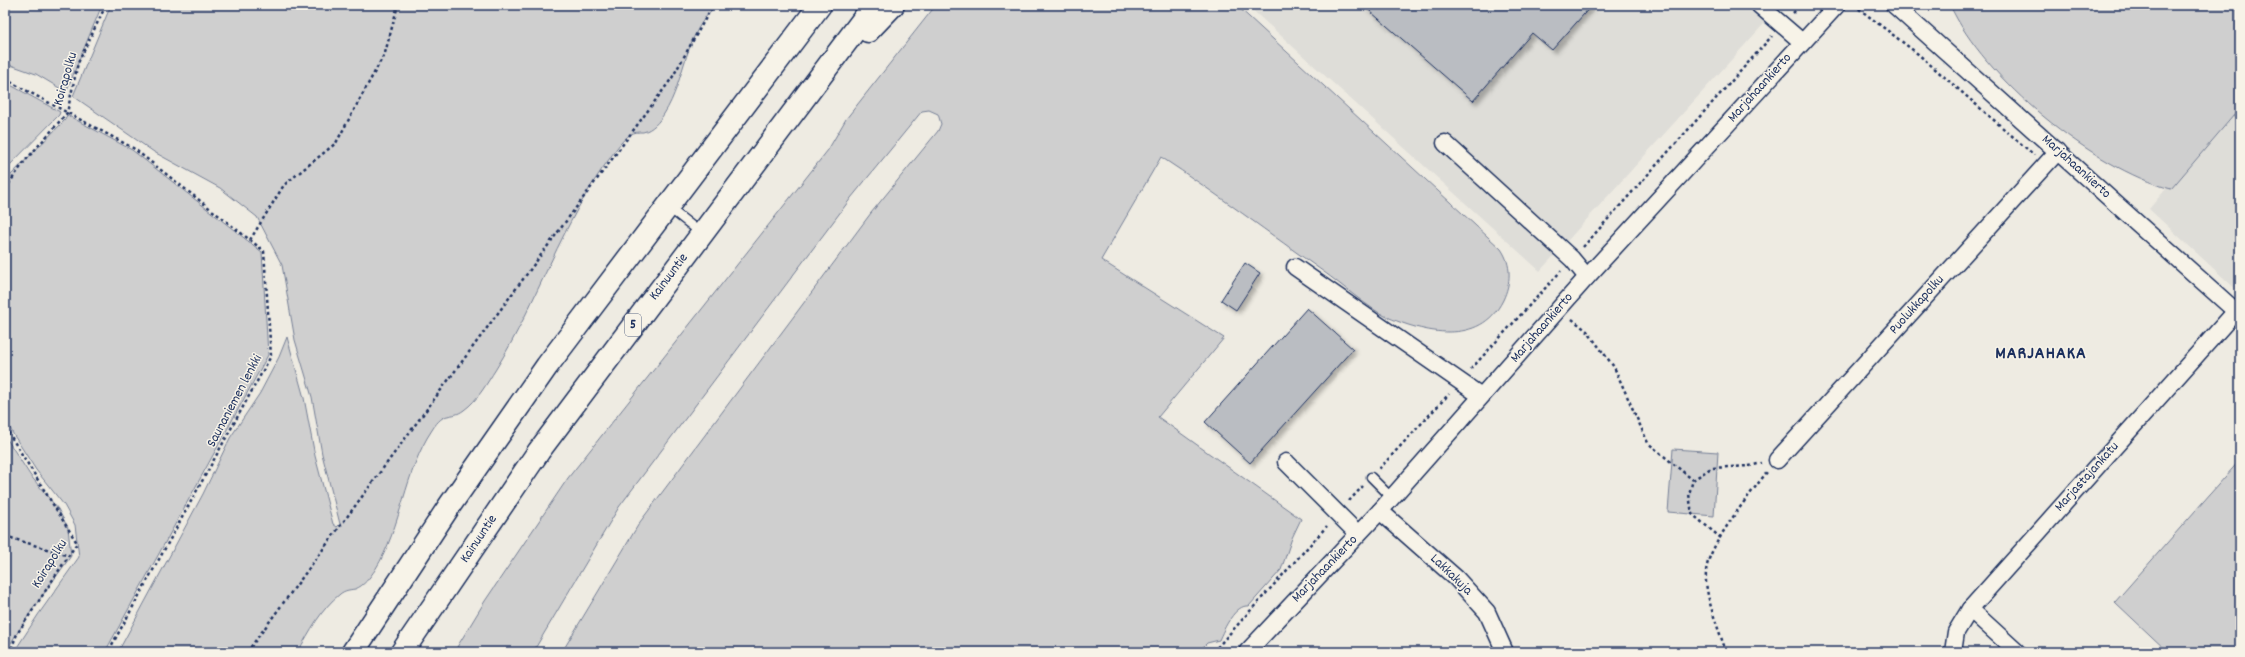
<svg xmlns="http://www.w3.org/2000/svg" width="2245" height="657" font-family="Dekko,sans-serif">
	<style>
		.built { fill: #deddd8 }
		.green { fill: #cfcfcf; stroke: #757f96 }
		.building { fill: #babdc2; stroke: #1b2f5e; filter: url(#shadow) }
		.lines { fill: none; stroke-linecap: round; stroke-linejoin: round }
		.lane-casing { stroke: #1b2f5e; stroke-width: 11 }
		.street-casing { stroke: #1b2f5e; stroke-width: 19 }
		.highway-casing { stroke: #1b2f5e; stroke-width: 25 }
		.path { stroke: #1b2f5e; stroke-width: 2.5; stroke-dasharray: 3 3; stroke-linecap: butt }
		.lane { stroke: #f7f3e8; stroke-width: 8 }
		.street { stroke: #f7f3e8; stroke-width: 16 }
		.highway { stroke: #f7f3e8; stroke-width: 22 }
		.labels { text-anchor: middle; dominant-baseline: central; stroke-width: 3; stroke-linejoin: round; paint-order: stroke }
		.shield { fill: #f7f3e8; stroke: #5d6a87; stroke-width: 1 }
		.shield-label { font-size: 13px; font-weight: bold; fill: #1b2f5e }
		.street-label { font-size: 14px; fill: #1b2f5e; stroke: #f7f3e8 }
		.district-label { font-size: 18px; font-weight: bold; letter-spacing: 1px; fill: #1b2f5e; stroke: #f7f3e8 }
	</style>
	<defs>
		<filter id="shadow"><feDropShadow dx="3.5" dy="3.5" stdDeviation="2" flood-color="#0004"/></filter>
	</defs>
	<rect width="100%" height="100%" fill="#eeebe2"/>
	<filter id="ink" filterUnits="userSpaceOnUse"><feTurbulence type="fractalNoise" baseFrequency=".025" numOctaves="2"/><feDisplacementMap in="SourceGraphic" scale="8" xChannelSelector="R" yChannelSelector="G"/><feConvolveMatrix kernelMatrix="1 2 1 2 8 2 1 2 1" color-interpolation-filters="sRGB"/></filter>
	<g filter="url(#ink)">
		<g class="built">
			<path d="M1247,5h534l-241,266z"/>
			<path d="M2240,101v192l-91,-84z"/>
		</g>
		<g class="green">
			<path d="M5,5h97l-36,87 -30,-18 -31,-11z"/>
			<path d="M111,5h607c-34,26 -32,75 -54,109 -5,8 -12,16 -21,18 -5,0 -8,0 -12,2 -9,6 -15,15 -21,24 -48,64 -72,143 -114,211 -9,14 -18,31 -32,41 -13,10 -19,-1 -32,20 -28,42 -30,97 -57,140 -5,7 -11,16 -20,19 -6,1 -10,1 -15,5 -18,14 -31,38 -42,58h-180l85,-158 27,-56 30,-45 19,-36 8,-20 17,61 11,58 18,68 4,3 3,-3 -18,-70 -10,-57 -17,-57 -13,-75 -25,-48 -37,-29 -66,-36 -81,-56z"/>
			<path d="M936,5h300l265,244c11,16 10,34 2,51 -23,47 -80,33 -118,16 -18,-9 -44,-32 -61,-44 -54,-38 -108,-79 -163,-115l-60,103 123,78 -66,79 143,102 -9,19 -11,32 -32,36c-14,-2 -25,23 -30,34l-12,3 -9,9h-636l78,-130 231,-309 67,-82 3,-7 -3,-10 -9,-4 -7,1 -71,87 -232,309 -86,145h-79l31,-51 83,-123 260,-328 18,-31z"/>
			<path d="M1950,5h290v103l-69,81c-77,-20 -188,-111 -221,-184z"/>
			<path d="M5,82l55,30 -1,3 -54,55z"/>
			<path d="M67,115l65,35 130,102 6,103 -163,297h-91l24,-37 41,-58 -4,-32 -11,-20 -28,-35 -23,-36 -8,-17v-236l60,-61z"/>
			<path d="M5,436l25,39 28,34 10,19 3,28 -39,54 -27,42z"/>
			<path d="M1673,449l45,3 -4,64 -46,-4z"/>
			<path d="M2240,460v192h-72l-53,-50z"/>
		</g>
		<g class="building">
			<path d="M1363,5h229l-40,45 -20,-17 -59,68z"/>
			<path d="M1245,263l15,10 -24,37 -15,-10z"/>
			<path d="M1307,308l46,41 -103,114 -45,-41z"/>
		</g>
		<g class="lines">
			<defs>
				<g id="lane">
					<path d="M668,207l33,26"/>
					<path d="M1371,477l21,21"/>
				</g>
				<g id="street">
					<path d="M1759,5l43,37"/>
					<path d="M1894,5l346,310"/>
					<path d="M1445,143l127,116 15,18"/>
					<path d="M1295,267l186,129"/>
					<path d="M1777,460l281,-309"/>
					<path d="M1286,462l72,72"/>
					<path d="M1380,511l76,67 31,34 18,40"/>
					<path d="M1970,609l47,43"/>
					<path d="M1247,652l133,-141 207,-234 250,-272"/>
					<path d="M1953,652l3,-20 14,-23 266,-298"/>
				</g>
				<g id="highway">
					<path d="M868,31l25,-26"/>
					<path d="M353,652l97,-147 97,-139 273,-361"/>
					<path d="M402,652l137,-201 335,-446"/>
				</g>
			</defs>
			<use href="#lane" class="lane-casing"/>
			<use href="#street" class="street-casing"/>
			<use href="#highway" class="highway-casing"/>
			<g class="path">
				<path d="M1854,5l64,49 116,101"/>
				<path d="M1793,13l8,-8"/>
				<path d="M5,79l128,69 131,103 7,105 -163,296"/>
				<path d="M5,189l20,-28 42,-48 11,-50 28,-58"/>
				<path d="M250,240l34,-55 52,-42 49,-90 13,-48"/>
				<path d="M1583,247l189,-211"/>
				<path d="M1572,319l15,12 27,36 34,76 45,37"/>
				<path d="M1471,369l90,-98"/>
				<path d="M5,427l72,116 -60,91 -7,18"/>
				<path d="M1379,469l70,-75"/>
				<path d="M1349,501l14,-15"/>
				<path d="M5,536l64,20"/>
				<path d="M1721,538l-29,-24 -3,-20 4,-14 18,-12 38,-2 13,-3"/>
				<path d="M247,652l425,-574 41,-73"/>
				<path d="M1213,652l114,-126"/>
				<path d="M1726,652c-7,-23 -22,-56 -20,-80 1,-26 45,-79 61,-100"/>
			</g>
			<use href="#lane" class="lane"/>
			<use href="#street" class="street"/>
			<use href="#highway" class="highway"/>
		</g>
	</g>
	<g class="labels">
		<rect class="shield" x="625" y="314" width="16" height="22" rx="3"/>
		<g class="shield-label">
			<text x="633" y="325">5</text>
		</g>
		<g class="street-label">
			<text transform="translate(66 79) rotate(-74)">Koirapolku</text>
			<text transform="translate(1760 88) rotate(-48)">Marjahaankierto</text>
			<text transform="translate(2076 167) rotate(42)">Marjahaankierto</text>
			<text transform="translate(669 277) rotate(-53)">Kainuuntie</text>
			<text transform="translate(1917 305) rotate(-48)">Puolukkapolku</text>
			<text transform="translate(1542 328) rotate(-49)">Marjahaankierto</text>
			<text transform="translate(235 401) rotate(-62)">Saunaniemen lenkki</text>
			<text transform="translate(2087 477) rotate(-48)">Marjastajankatu</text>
			<text transform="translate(479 539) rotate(-56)">Kainuuntie</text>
			<text transform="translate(50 564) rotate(-58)">Koirapolku</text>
			<text transform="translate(1325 569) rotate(-46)">Marjahaankierto</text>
			<text transform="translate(1451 575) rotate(44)">Lakkakuja</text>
		</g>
		<g class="district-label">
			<text x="2041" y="354">MARJAHAKA</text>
		</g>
	</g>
	<rect width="2245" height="657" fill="none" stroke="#f7f3e8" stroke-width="20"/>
	<rect x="10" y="10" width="2225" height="637" fill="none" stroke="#1b2f5e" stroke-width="1.5" filter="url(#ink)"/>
</svg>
